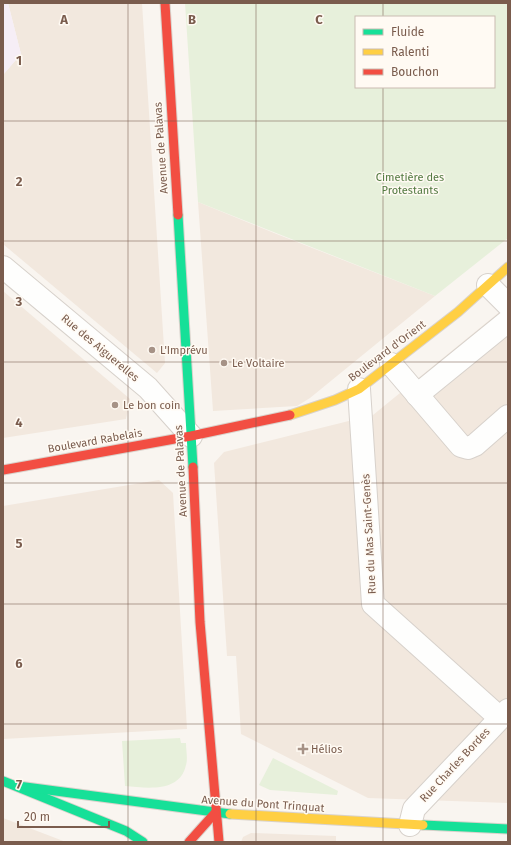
<svg xmlns="http://www.w3.org/2000/svg" width="511" height="845" font-family="'Fira Sans',sans-serif">
	<style>
		.residential { fill: #f2e8de }
		.education { fill: #f6eef6 }
		.green { fill: #e7f0db; fill-rule: evenodd }
		.lines { fill: none; stroke-linecap: round; stroke-linejoin: round }
		.street-casing { stroke: #d7d1cb; stroke-width: 24 }
		.fast-casing { stroke: #d9d2cb; stroke-width: 11 }
		.slow-casing { stroke: #d9d2cb; stroke-width: 11 }
		.jam-casing { stroke: #d9d2cb; stroke-width: 11 }
		.street { stroke: #fefefd; stroke-width: 22 }
		.fast { stroke: #16e098; stroke-width: 9 }
		.slow { stroke: #ffcf43; stroke-width: 9 }
		.jam { stroke: #f24e42; stroke-width: 9 }
		.grid { fill: none; stroke: #7a5c4d; stroke-width: 1; stroke-opacity: 0.55 }
		.poi-dot { fill: #a69286; stroke: #fffaf3; stroke-width: 1.5 }
		.labels { text-anchor: middle; dominant-baseline: central; stroke-width: 3; stroke-linejoin: round; paint-order: stroke }
		.street-label { font-size: 11px; fill: #7a5c4d; stroke: #fffaf3 }
		.park-label { font-size: 11px; fill: #537a41; stroke: #fffaf3 }
		.poi-label { font-size: 11px; fill: #7a5c4d; stroke: #fffaf3; text-anchor: start }
		.grid-label { font-size: 13px; text-anchor: middle; font-weight: bold; fill: #7a5c4d; stroke: #fffaf3; stroke-width: 3; stroke-linejoin: round; paint-order: stroke }
	</style>
	<rect width="100%" height="100%" fill="#f9f5f0"/>
	<g class="residential">
		<path d="M8,3h134l23,360 -8,10 -154,-129v-169l18,-21z"/>
		<path d="M198,202l76,31 161,63 -125,102 -13,8 -84,5z"/>
		<path d="M3,291l127,108 -4,20 -123,19z"/>
		<path d="M508,305v498l-140,-5 -127,-64 -5,-78h-9l-13,-193 10,-11 149,-37z"/>
		<path d="M159,480l14,13 14,236 -184,10v-233z"/>
		<path d="M3,818l63,24h-63z"/>
		<path d="M251,833l85,3v6h-95l2,-5z"/>
	</g>
	<path class="education" d="M3,3h5l13,51 -18,21z"/>
	<g class="green">
		<path d="M185,3h323v235l-73,58 -237,-94zM356,17h138v70h-138z"/>
		<path d="M180,738l1,5h5c0,7 2,16 0,22 -6,28 -39,23 -61,21l-3,-45z"/>
		<path d="M273,758l65,33 -1,4 -67,-5 -11,-5z"/>
	</g>
	<g class="lines">
		<defs>
			<g id="street">
				<path d="M3,267l145,121 43,48"/>
				<path d="M488,285l20,20"/>
				<path d="M391,364l70,82 7,2 7,-3 33,-29"/>
				<path d="M359,389l14,215 127,114"/>
				<path d="M417,395l91,-74"/>
				<path d="M410,825l4,-16 94,-99"/>
			</g>
			<g id="fast">
				<path d="M178,215l15,252"/>
				<path d="M3,781l123,50 17,11"/>
				<path d="M18,786l212,28"/>
				<path d="M423,825l85,4"/>
			</g>
			<g id="slow">
				<path d="M290,415l45,-15 24,-11 99,-77 50,-45"/>
				<path d="M230,814l193,11"/>
			</g>
			<g id="jam">
				<path d="M165,3l13,212"/>
				<path d="M193,467l7,155 19,220"/>
				<path d="M3,470l188,-34 99,-21"/>
				<path d="M189,842l26,-29"/>
			</g>
		</defs>
		<use href="#street" class="street-casing"/>
		<use href="#fast" class="fast-casing"/>
		<use href="#slow" class="slow-casing"/>
		<use href="#jam" class="jam-casing"/>
		<use href="#street" class="street"/>
		<use href="#fast" class="fast"/>
		<use href="#slow" class="slow"/>
		<use href="#jam" class="jam"/>
	</g>
	<path class="grid" d="M128,3v839M256,3v839M383,3v14M383,87v755M3,121h505M3,241h505M3,362h505M3,483h505M3,604h505M3,724h505"/>
	<g class="poi-dot">
		<circle cx="152" cy="350" r="4"/>
		<circle cx="224" cy="363" r="4"/>
		<circle cx="115" cy="405" r="4"/>
		<path d="M301 743h4v4h4v4h-4v4h-4v-4h-4v-4h4z"/>
	</g>
	<g class="labels">
		<g class="street-label">
			<text transform="translate(161 148) rotate(-94)">Avenue de Palavas</text>
			<text transform="translate(100 348) rotate(40)">Rue des Aiguerelles</text>
			<text transform="translate(387 351) rotate(-37)">Boulevard d'Orient</text>
			<text transform="translate(95 441) rotate(-10)">Boulevard Rabelais</text>
			<text transform="translate(181 471) rotate(-93)">Avenue de Palavas</text>
			<text transform="translate(369 534) rotate(-93)">Rue du Mas Saint-Genès</text>
			<text transform="translate(455 765) rotate(-47)">Rue Charles Bordes</text>
			<text transform="translate(263 804) rotate(4)">Avenue du Pont Trinquat</text>
		</g>
		<g class="park-label">
			<text x="410" y="177">Cimetière des<tspan x="410" dy="13">Protestants</tspan></text>
		</g>
		<g class="poi-label">
			<text x="160" y="350">L'Imprévu</text>
			<text x="232" y="363">Le Voltaire</text>
			<text x="123" y="405">Le bon coin</text>
			<text x="311" y="749">Hélios</text>
		</g>
	</g>
	<g class="grid-label">
		<text x="64" y="24">A</text>
		<text x="192" y="24">B</text>
		<text x="319" y="24">C</text>
		<text x="19" y="65">1</text>
		<text x="19" y="186">2</text>
		<text x="19" y="306">3</text>
		<text x="19" y="427">4</text>
		<text x="19" y="548">5</text>
		<text x="19" y="668">6</text>
		<text x="19" y="789">7</text>
	</g>
	<rect width="511" height="845" fill="none" stroke="#7a5c4d" stroke-width="8"/>
	<rect x="355" y="16" width="140" height="72" fill="#fffaf3" stroke="#cabbb1"/>
	<rect x="363" y="29" width="20" height="6" fill="#16e098" stroke="#cabbb1"/>
	<text x="391" y="36" font-size="12" fill="#7a5c4d">Fluide</text>
	<rect x="363" y="49" width="20" height="6" fill="#ffcf43" stroke="#cabbb1"/>
	<text x="391" y="56" font-size="12" fill="#7a5c4d">Ralenti</text>
	<rect x="363" y="69" width="20" height="6" fill="#f24e42" stroke="#cabbb1"/>
	<text x="391" y="76" font-size="12" fill="#7a5c4d">Bouchon</text>
	<path d="M18 821v6h91v-6" fill="none" stroke="#7a5c4d" stroke-width="2"/>
	<text x="24" y="821" font-size="12" fill="#7a5c4d" stroke="#fffaf3" stroke-width="3" paint-order="stroke">20 m</text>
</svg>
